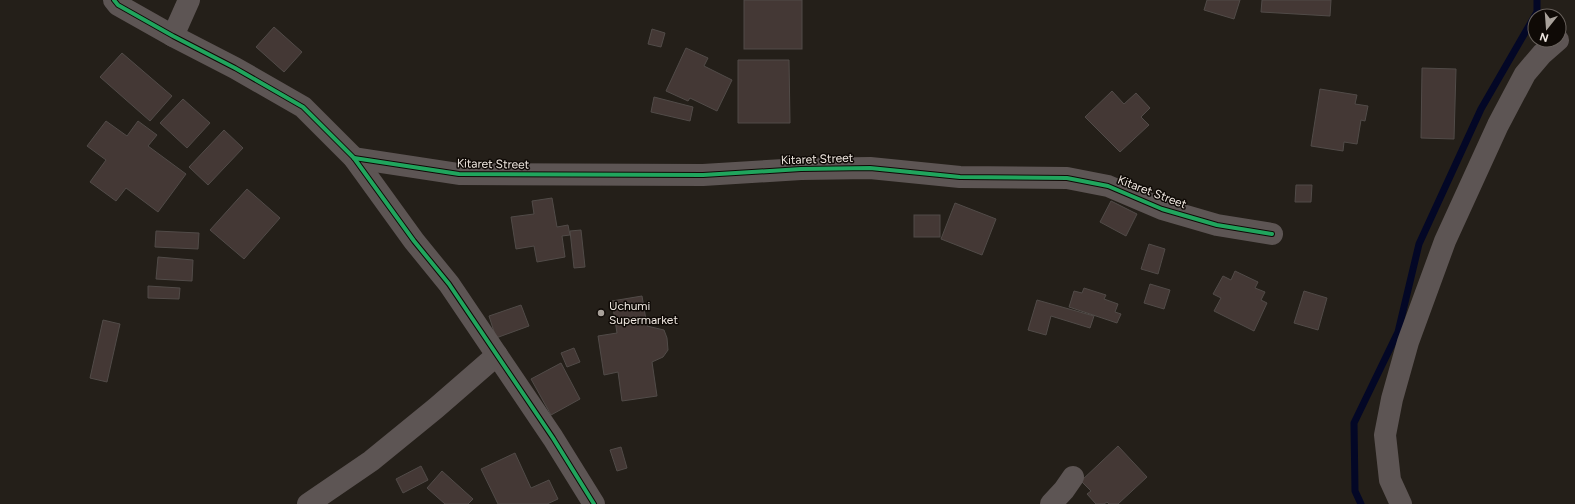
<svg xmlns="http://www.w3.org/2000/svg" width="1575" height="504" font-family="Figtree,sans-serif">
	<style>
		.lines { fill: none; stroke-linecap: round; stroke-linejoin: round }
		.stream { stroke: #030726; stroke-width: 7 }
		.building { fill: #443835; stroke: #514b48 }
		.minor { stroke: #5d5554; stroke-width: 22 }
		.cycleway-casing { stroke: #0f0a06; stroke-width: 6 }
		.cycleway { stroke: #20a55d; stroke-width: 4 }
		.poi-dot { fill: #a8a19a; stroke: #0f0a06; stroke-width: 1.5 }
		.labels { text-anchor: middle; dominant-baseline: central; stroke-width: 3; stroke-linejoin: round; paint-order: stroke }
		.street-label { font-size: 12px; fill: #efe7e0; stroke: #0f0a06 }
		.poi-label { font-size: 12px; fill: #efe7e0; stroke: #0f0a06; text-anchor: start }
	</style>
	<rect width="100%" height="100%" fill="#241f19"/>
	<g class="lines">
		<path class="stream" d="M1361,504l-6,-13 -1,-68 44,-91 21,-88 62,-135 56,-97v-12"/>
	</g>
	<g class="building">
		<rect x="744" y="0" width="58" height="49"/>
		<path d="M1207,0h33l-6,19 -30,-9z"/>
		<path d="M1262,0h69l-1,16 -69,-4z"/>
		<path d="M274,27l28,25 -18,20 -28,-25z"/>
		<path d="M652,29l13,4 -4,14 -13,-3z"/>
		<path d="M686,48l22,10 -4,8 28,14 -15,31 -27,-13 -2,3 -22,-10z"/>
		<path d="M122,53l50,43 -22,25 -50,-44z"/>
		<path d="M738,60h51l1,63h-52z"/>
		<path d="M1422,68l34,1 -2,70 -33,-1z"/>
		<path d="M1320,89l37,6 -2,9 13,2 -3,15 -4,-1 -4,24 -13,-2 -1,9 -32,-5z"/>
		<path d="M1112,91l12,13 12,-11 14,15 -9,9 8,8 -29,27 -35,-35z"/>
		<path d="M654,97l39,10 -3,14 -39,-9z"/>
		<path d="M183,99l27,24 -23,25 -27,-25z"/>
		<path d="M106,121l21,15 11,-15 19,14 -9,11 38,28 -28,38 -32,-24 -10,13 -26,-19 16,-22 -19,-14z"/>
		<path d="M224,130l19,18 -35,37 -19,-18z"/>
		<path d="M1296,185h16l-1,17h-16z"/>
		<path d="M247,189l33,29 -36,41 -34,-29z"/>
		<path d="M552,198l5,29 11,-2 2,10 -8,1 3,21 -28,5 -3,-16 -18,3 -5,-32 23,-3 -2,-13z"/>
		<path d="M1111,201l26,13 -11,22 -26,-14z"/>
		<path d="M955,203l41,16 -14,36 -41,-16z"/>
		<rect x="914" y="215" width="26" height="22"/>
		<path d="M581,230l4,37 -11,1 -4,-37z"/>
		<path d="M156,231l43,2 -1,16 -43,-2z"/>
		<path d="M1149,244l16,5 -7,25 -17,-5z"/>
		<path d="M158,257l35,3 -1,21 -36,-2z"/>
		<path d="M1235,271l23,11 -3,6 10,4 -4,8 6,3 -13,28 -40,-20 7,-13 -8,-4 10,-18 8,4z"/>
		<path d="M1150,284l20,6 -6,19 -20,-6z"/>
		<path d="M148,286l32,2 -1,11 -31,-1z"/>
		<path d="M1084,288l22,7 -2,4 14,5 -3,8 6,2 -4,9 -48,-16 5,-16 8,2z"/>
		<path d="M1304,291l23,7 -9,32 -24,-7z"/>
		<path d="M642,296l5,30 17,4 3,8 1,12 -5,7 -11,5 5,34 -35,5 -4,-29 -14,3 -6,-39 19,-3 -5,-32z"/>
		<path d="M1037,300l57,16 -4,12 -39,-12 -5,19 -18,-5z"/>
		<path d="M521,305l8,21 -33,12 -7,-22z"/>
		<path d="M103,320l17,4 -13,58 -17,-4z"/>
		<path d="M574,348l6,14 -13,5 -6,-14z"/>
		<path d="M561,363l19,36 -29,16 -20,-36z"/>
		<path d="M1118,446l29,31 -29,27h-9l-2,-2 -3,2h-8l-9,-10 4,-3 -10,-10z"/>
		<path d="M621,447l6,21 -10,3 -7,-21z"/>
		<path d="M515,453l16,35 18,-8 9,19 -11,5h-49l-17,-35z"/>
		<path d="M421,466l7,14 -25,13 -7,-14z"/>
		<path d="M442,471l31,28 -5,5h-23l-18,-16z"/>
	</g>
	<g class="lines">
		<g class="minor">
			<path d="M114,0l4,5 55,31 62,32 68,39 51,51 60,83 35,43 104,154 41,66"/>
			<path d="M173,36l16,-36"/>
			<path d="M354,158l105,16 244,1 98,-6 69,-1 90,9 107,1 41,8 54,23 55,16 55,9"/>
			<path d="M308,504l63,-43 65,-53 61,-53"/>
			<path d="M1051,504l13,-14 9,-13"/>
			<path d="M1401,504l-11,-24 -5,-45 7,-36 16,-57 37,-101 53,-116 27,-51 17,-20 16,-14"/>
		</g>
		<defs>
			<g id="cycleway">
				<path d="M114,0l4,5 55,31 62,32 68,39 51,51 60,83 35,43 104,154 41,66"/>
				<path d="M354,158l105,16 244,1 98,-6 69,-1 90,9 107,1 41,8 54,23 55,16 55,9"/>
			</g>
		</defs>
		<use href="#cycleway" class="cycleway-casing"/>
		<use href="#cycleway" class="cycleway"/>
	</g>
	<circle class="poi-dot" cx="601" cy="313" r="4"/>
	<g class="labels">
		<g class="street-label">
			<text transform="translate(817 159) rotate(-2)">Kitaret Street</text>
			<text transform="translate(493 164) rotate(1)">Kitaret Street</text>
			<text transform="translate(1152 192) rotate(21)">Kitaret Street</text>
		</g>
		<g class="poi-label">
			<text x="609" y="306">Uchumi<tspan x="609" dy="14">Supermarket</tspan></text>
		</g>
	</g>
	<g transform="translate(1547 28) rotate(197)"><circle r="19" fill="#0f0a06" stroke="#69625d"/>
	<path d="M0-3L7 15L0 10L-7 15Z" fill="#a8a19a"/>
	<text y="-6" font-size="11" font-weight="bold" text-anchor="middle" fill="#efe7e0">N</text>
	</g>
</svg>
